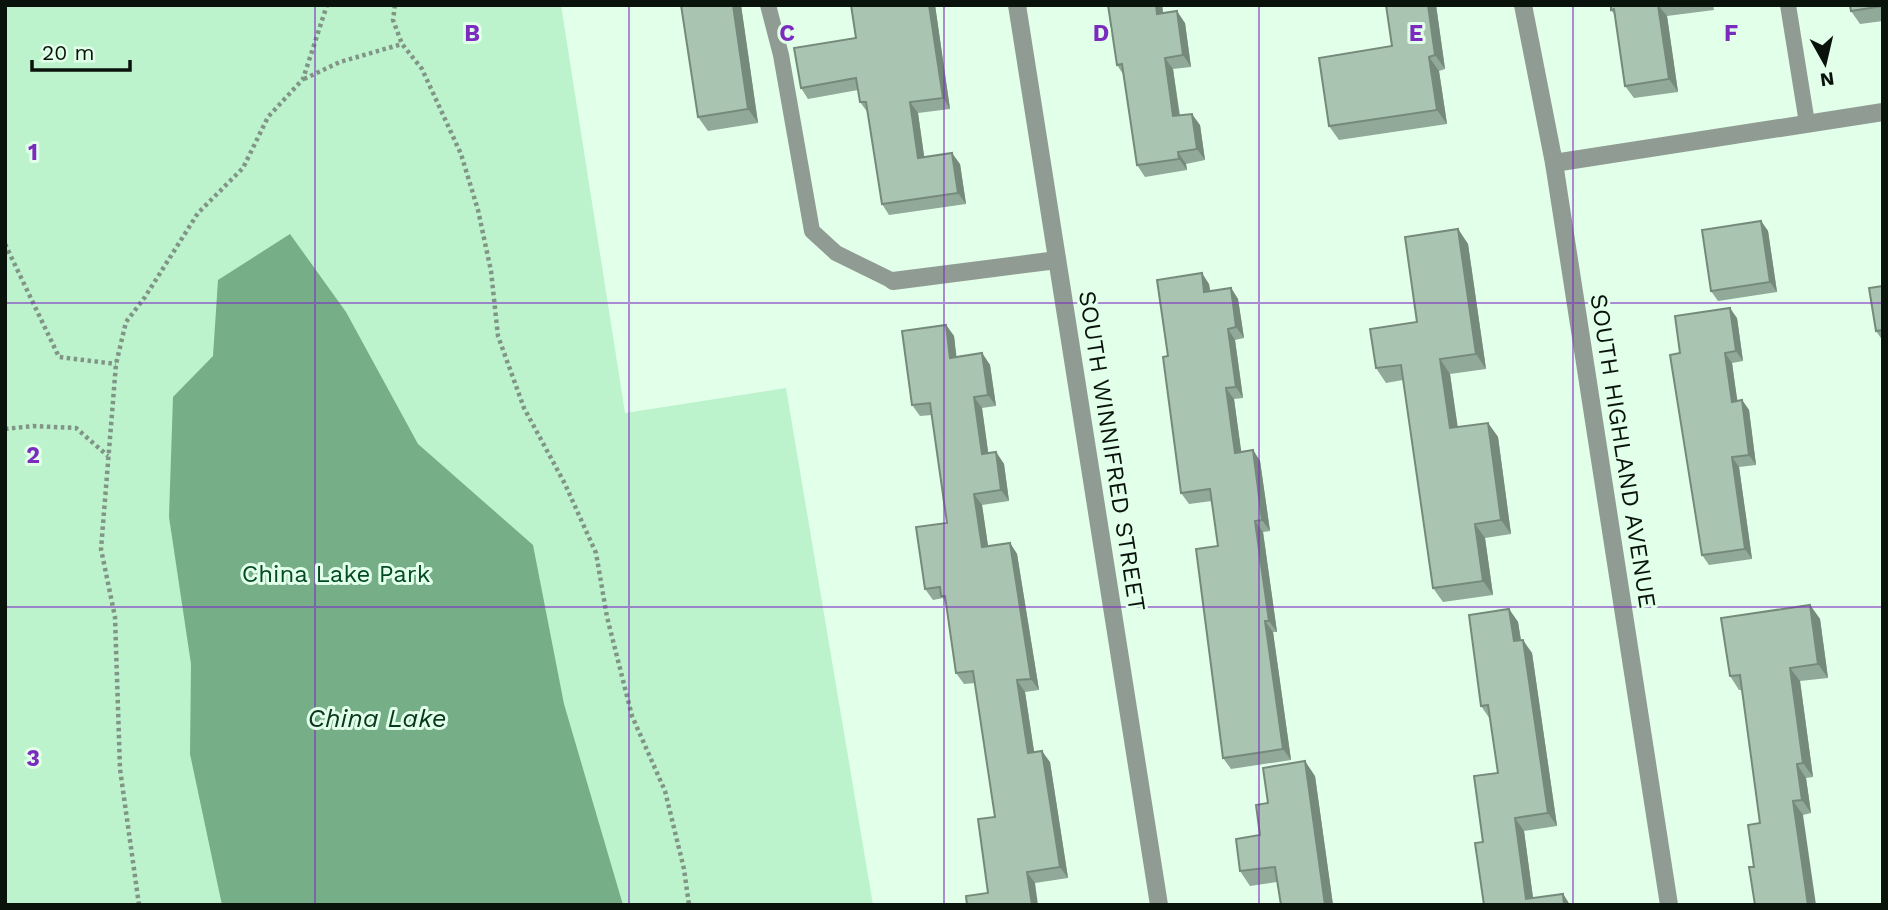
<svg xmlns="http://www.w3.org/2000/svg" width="1888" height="910" font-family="'Work Sans',sans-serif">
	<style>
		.green { fill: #bcf2cc }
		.water { fill: #75ae87 }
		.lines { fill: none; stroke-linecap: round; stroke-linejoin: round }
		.path { stroke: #819587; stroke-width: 4.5; stroke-dasharray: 3.5 3.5; stroke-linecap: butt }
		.lane { stroke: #909c93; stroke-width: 16 }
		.street { stroke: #909c93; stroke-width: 18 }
		.wall { fill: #91a998 }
		.shaded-wall { fill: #768a7c }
		.building { fill: #a9c5b1; stroke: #768a7c; stroke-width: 2 }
		.grid { fill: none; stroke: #7b2cbf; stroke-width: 2; stroke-opacity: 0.55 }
		.labels { text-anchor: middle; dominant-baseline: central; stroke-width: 6; stroke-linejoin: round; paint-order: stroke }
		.street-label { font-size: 24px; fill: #09130c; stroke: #e2ffea }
		.park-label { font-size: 24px; fill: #024a26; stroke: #e2ffea }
		.water-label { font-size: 26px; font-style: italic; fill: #09371e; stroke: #e2ffea }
		.grid-label { font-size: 23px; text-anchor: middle; font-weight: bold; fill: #7b2cbf; stroke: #e2ffea; stroke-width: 6; stroke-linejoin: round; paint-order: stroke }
	</style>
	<rect width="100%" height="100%" fill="#e2ffea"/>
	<path class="green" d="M5,5h556l64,408 161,-25 87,517h-868z"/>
	<path class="water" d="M290,234l56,78 72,132 115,101 31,159 59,201h-401l-32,-151 1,-90 -22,-147 4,-120 40,-41 5,-76z"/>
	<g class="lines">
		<g class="path">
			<path d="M395,5l-2,15 9,24 20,25 39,85 17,56 13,61 7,65 26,72 41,76 31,69 11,64 25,99 33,75 19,78 5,36"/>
			<path d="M304,79l36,-17 62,-18"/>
			<path d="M5,244l54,113 57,7"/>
			<path d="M5,429l28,-3 43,2 32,28"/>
			<path d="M139,905l-19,-136 -5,-152 -14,-68 15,-185 10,-42 19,-25 53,-84 45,-45 25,-51 35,-38 24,-74"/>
		</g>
		<g class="lane">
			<path d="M768,5l13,50 31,176 24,22 57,28"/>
			<path d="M1788,5l19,118"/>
		</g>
		<g class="street">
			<path d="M1017,5l142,900"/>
			<path d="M1523,5l31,158 115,742"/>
			<path d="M1554,163l329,-51"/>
			<path d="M893,281l164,-21"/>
		</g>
	</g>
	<g class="wall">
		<path d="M681,5h60l17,118 -50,8 -10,-14z"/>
		<path d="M935,5l15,104 -32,4 6,44 36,7 6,40 -77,11 -7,-11 -14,-91 -8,-11 -2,-12 -50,9 -7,-11 55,-50z"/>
		<path d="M1108,5h54l1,8 22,10 6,44 -18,2 7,46 20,10 5,35 -19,4 1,6 -42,7 -8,-12 -14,-91 -6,-9z"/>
		<path d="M1386,5h50l9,64 -6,2 8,53 -108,16 -10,-14 63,-80z"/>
		<path d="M1611,5h102l1,5 -47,6 11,76 -44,6 -9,-12 -10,-71 -4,-5z"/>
		<path d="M1883,5v16l-23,3 -9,-13z"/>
		<path d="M1761,221l7,10 9,61 -59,9 -7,-10z"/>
		<path d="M1458,229l10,15 18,125 -36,5 7,53 31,-4 10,14 13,97 -26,4 8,57 -50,7 -10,-14 -30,-208 -17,3 -10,-15 41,-46z"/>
		<path d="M1209,284l1,7 21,-3 7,11 6,39 -9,2 8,58 -9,1 7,53 12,-2 7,11 10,70 -7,1 14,100h-4l18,128 -60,9 -8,-11 -5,-212 -6,-45 -23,3 -8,-11z"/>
		<path d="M1883,286v55l-7,-10z"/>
		<path d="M1737,318l6,43 -11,2 5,38 5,-1 7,10 7,55 -17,2 13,92 -43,6 -7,-10 -22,-202z"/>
		<path d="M946,325l8,11 2,21 26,-4 8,12 6,41 -14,2 6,45 8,-1 8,12 5,37 -27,4 6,41 22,-3 7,11 22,136 -14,2 9,60 16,10 18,116 -33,5 -47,10 7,-76 -20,-134 -11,1 -8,-11 -10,-69 -3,-6 -10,2 -8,-11 22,-66 -15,-108 -12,1 -8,-11z"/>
		<path d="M1810,605l10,14 8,59 -28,3 13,96 -7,1 5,35 -8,2 -49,52 6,-44 -18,-133h-3l-9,-14z"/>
		<path d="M1509,609l9,13 3,18 11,13 25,173 -33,5 9,67 30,-4 7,11h-86l-1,-63 15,-69 -8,-54 -9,-13z"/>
		<path d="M1315,776l18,129h-52l-4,-23 -27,4 -10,-15 20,-36 8,-32z"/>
	</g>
	<g class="shaded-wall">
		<path d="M733,5h8l17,118 -10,-14z"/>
		<path d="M929,5h6l15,104 -7,-11z"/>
		<path d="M1156,5h6l3,21 -8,-12z"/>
		<path d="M1428,5h8l9,64 -10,-14z"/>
		<path d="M1658,5l9,11 11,76 -9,-13z"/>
		<path d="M1177,11l8,12 6,44 -8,-12z"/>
		<path d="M1429,57l10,14 8,53 -10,-14z"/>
		<path d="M1165,58l8,11 8,59 -8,-12z"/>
		<path d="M910,102l8,11 8,56 -8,-11z"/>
		<path d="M1192,114l8,11 5,35 -8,-11z"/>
		<path d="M1178,152l8,12 1,6 -8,-11z"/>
		<path d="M952,153l8,11 6,40 -8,-11z"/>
		<path d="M1761,221l7,10 9,61 -7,-10z"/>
		<path d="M1458,229l10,15 18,125 -10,-15z"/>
		<path d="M1202,273l7,11 3,19 -8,-11z"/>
		<path d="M1231,288l7,11 6,39 -8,-11z"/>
		<path d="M1730,308l7,10 6,43 -7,-10z"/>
		<path d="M946,325l8,11 4,33 -8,-11z"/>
		<path d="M1228,329l7,11 8,58 -7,-11z"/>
		<path d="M982,353l8,12 6,41 -8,-11z"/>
		<path d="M1725,353l7,10 7,49 -7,-10z"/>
		<path d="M1440,359l10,15 10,68 -10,-14z"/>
		<path d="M1226,388l8,11 9,65 -8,-11z"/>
		<path d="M974,397l8,11 8,57 -8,-11z"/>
		<path d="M1742,400l7,10 7,55 -7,-10z"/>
		<path d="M1488,423l10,14 13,97 -10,-14z"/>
		<path d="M1253,450l7,11 10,70 -8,-11z"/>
		<path d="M996,452l8,12 5,37 -8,-11z"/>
		<path d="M1732,457l7,10 13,92 -7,-10z"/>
		<path d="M974,494l8,11 8,54 -8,-12z"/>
		<path d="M1255,521l8,11 14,100 -8,-11z"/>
		<path d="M1475,524l10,14 8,57 -10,-14z"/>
		<path d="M1010,543l7,11 22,136 -8,-11z"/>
		<path d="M1810,605l10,14 8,59 -10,-14z"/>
		<path d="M1509,609l9,13 5,32 -9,-13z"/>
		<path d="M1265,621l8,11 18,128 -8,-11z"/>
		<path d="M1523,640l9,13 25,173 -9,-13z"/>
		<path d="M1790,668l10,13 13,96 -10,-14z"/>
		<path d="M1017,680l8,12 11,72 -8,-11z"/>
		<path d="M1042,751l8,11 18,116 -8,-11z"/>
		<path d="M1305,761l10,15 18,129h-8z"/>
		<path d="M1797,764l9,14 5,35 -9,-13z"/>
		<path d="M1793,801l10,14 13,90h-8z"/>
		<path d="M1515,818l9,13 10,74 -8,-6z"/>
		<path d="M1027,872l8,11 3,22h-6z"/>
		<path d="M1563,894l7,11h-6z"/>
	</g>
	<g class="building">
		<path d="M681,5h52l15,104 -50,8z"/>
		<path d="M851,5h78l14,93 -33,4 8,56 34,-5 6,40 -76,11 -16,-102h-6l-4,-24 -55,10 -7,-40 62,-10z"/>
		<path d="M1108,5h48l1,9 20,-3 6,44 -18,3 8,58 19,-2 5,35 -19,3 1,7 -42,6 -15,-101 -5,1z"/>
		<path d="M1386,5h42l7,50 -6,2 8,53 -108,16 -10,-68 73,-12z"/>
		<path d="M1611,5h47l11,74 -44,7 -11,-77 -3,1z"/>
		<path d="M1850,5h33v1l-32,5z"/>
		<path d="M1761,221l9,61 -59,9 -9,-61z"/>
		<path d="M1458,229l18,125 -36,5 10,69 38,-5 13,97 -26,4 8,57 -50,7 -32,-223 -25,3 -6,-39 47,-7 -12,-85z"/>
		<path d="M1202,273l2,19 27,-4 5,39 -8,2 8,58 -10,1 9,65 18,-3 9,70 -7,1 14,100h-4l18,128 -60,9 -27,-209 22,-3 -8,-57 -29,4 -18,-136 5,-1 -11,-76z"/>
		<path d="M1883,286v44l-7,1 -7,-43z"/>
		<path d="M1730,308l6,43 -11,2 7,49 10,-2 7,55 -17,2 13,92 -43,6 -32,-200 10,-2 -5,-37z"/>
		<path d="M946,325l4,33 32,-5 6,42 -14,2 8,57 14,-2 5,38 -27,4 8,53 28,-4 21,136 -14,1 11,73 14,-2 18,116 -33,5 5,33h-65l-1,-9 22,-3 -10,-74 17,-2 -22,-146 -17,2 -11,-77h-4l-1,-9 -15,2 -9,-62 31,-4 -17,-120 -18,2 -10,-74z"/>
		<path d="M1810,605l8,59 -28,4 13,95 -6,1 5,36 -9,1 15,104h-53l-6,-38h5l-6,-42 12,-2 -20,-148 -10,1 -9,-58z"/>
		<path d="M1509,609l5,32 9,-1 25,173 -33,5 11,81 37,-5 1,11h-80l-9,-62 8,-1 -9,-66 24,-3 -10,-68 -7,1 -12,-91z"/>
		<path d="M1305,761l20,144h-44l-6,-38 -35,4 -4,-32 24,-4 -4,-30 12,-2 -5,-35z"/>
	</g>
	<path class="grid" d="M315,5v900M629,5v900M944,5v900M1259,5v900M1573,5v900M5,303h1878M5,607h1878"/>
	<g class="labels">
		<g class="street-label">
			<text transform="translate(1112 451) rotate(81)">SOUTH WINNIFRED STREET</text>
			<text transform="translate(1623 451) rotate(81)">SOUTH HIGHLAND AVENUE</text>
		</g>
		<g class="park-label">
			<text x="336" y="574">China Lake Park</text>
		</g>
		<g class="water-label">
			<text x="377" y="718">China Lake</text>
		</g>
	</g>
	<g class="grid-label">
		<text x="472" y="41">B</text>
		<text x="787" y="41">C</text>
		<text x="1101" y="41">D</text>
		<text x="1416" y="41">E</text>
		<text x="1731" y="41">F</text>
		<text x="33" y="160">1</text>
		<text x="33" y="463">2</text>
		<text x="33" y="766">3</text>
	</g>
	<rect width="1888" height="910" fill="none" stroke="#09130c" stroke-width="14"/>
	<g transform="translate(1825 63) rotate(172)" stroke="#e2ffea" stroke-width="5" paint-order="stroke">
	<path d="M0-5L12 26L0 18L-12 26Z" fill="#09130c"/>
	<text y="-10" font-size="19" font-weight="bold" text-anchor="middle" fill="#09130c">N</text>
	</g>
	<path d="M32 60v10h98v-10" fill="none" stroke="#09130c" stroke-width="3.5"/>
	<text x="42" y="60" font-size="21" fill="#09130c" stroke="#e2ffea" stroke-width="5" paint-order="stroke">20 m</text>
</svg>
